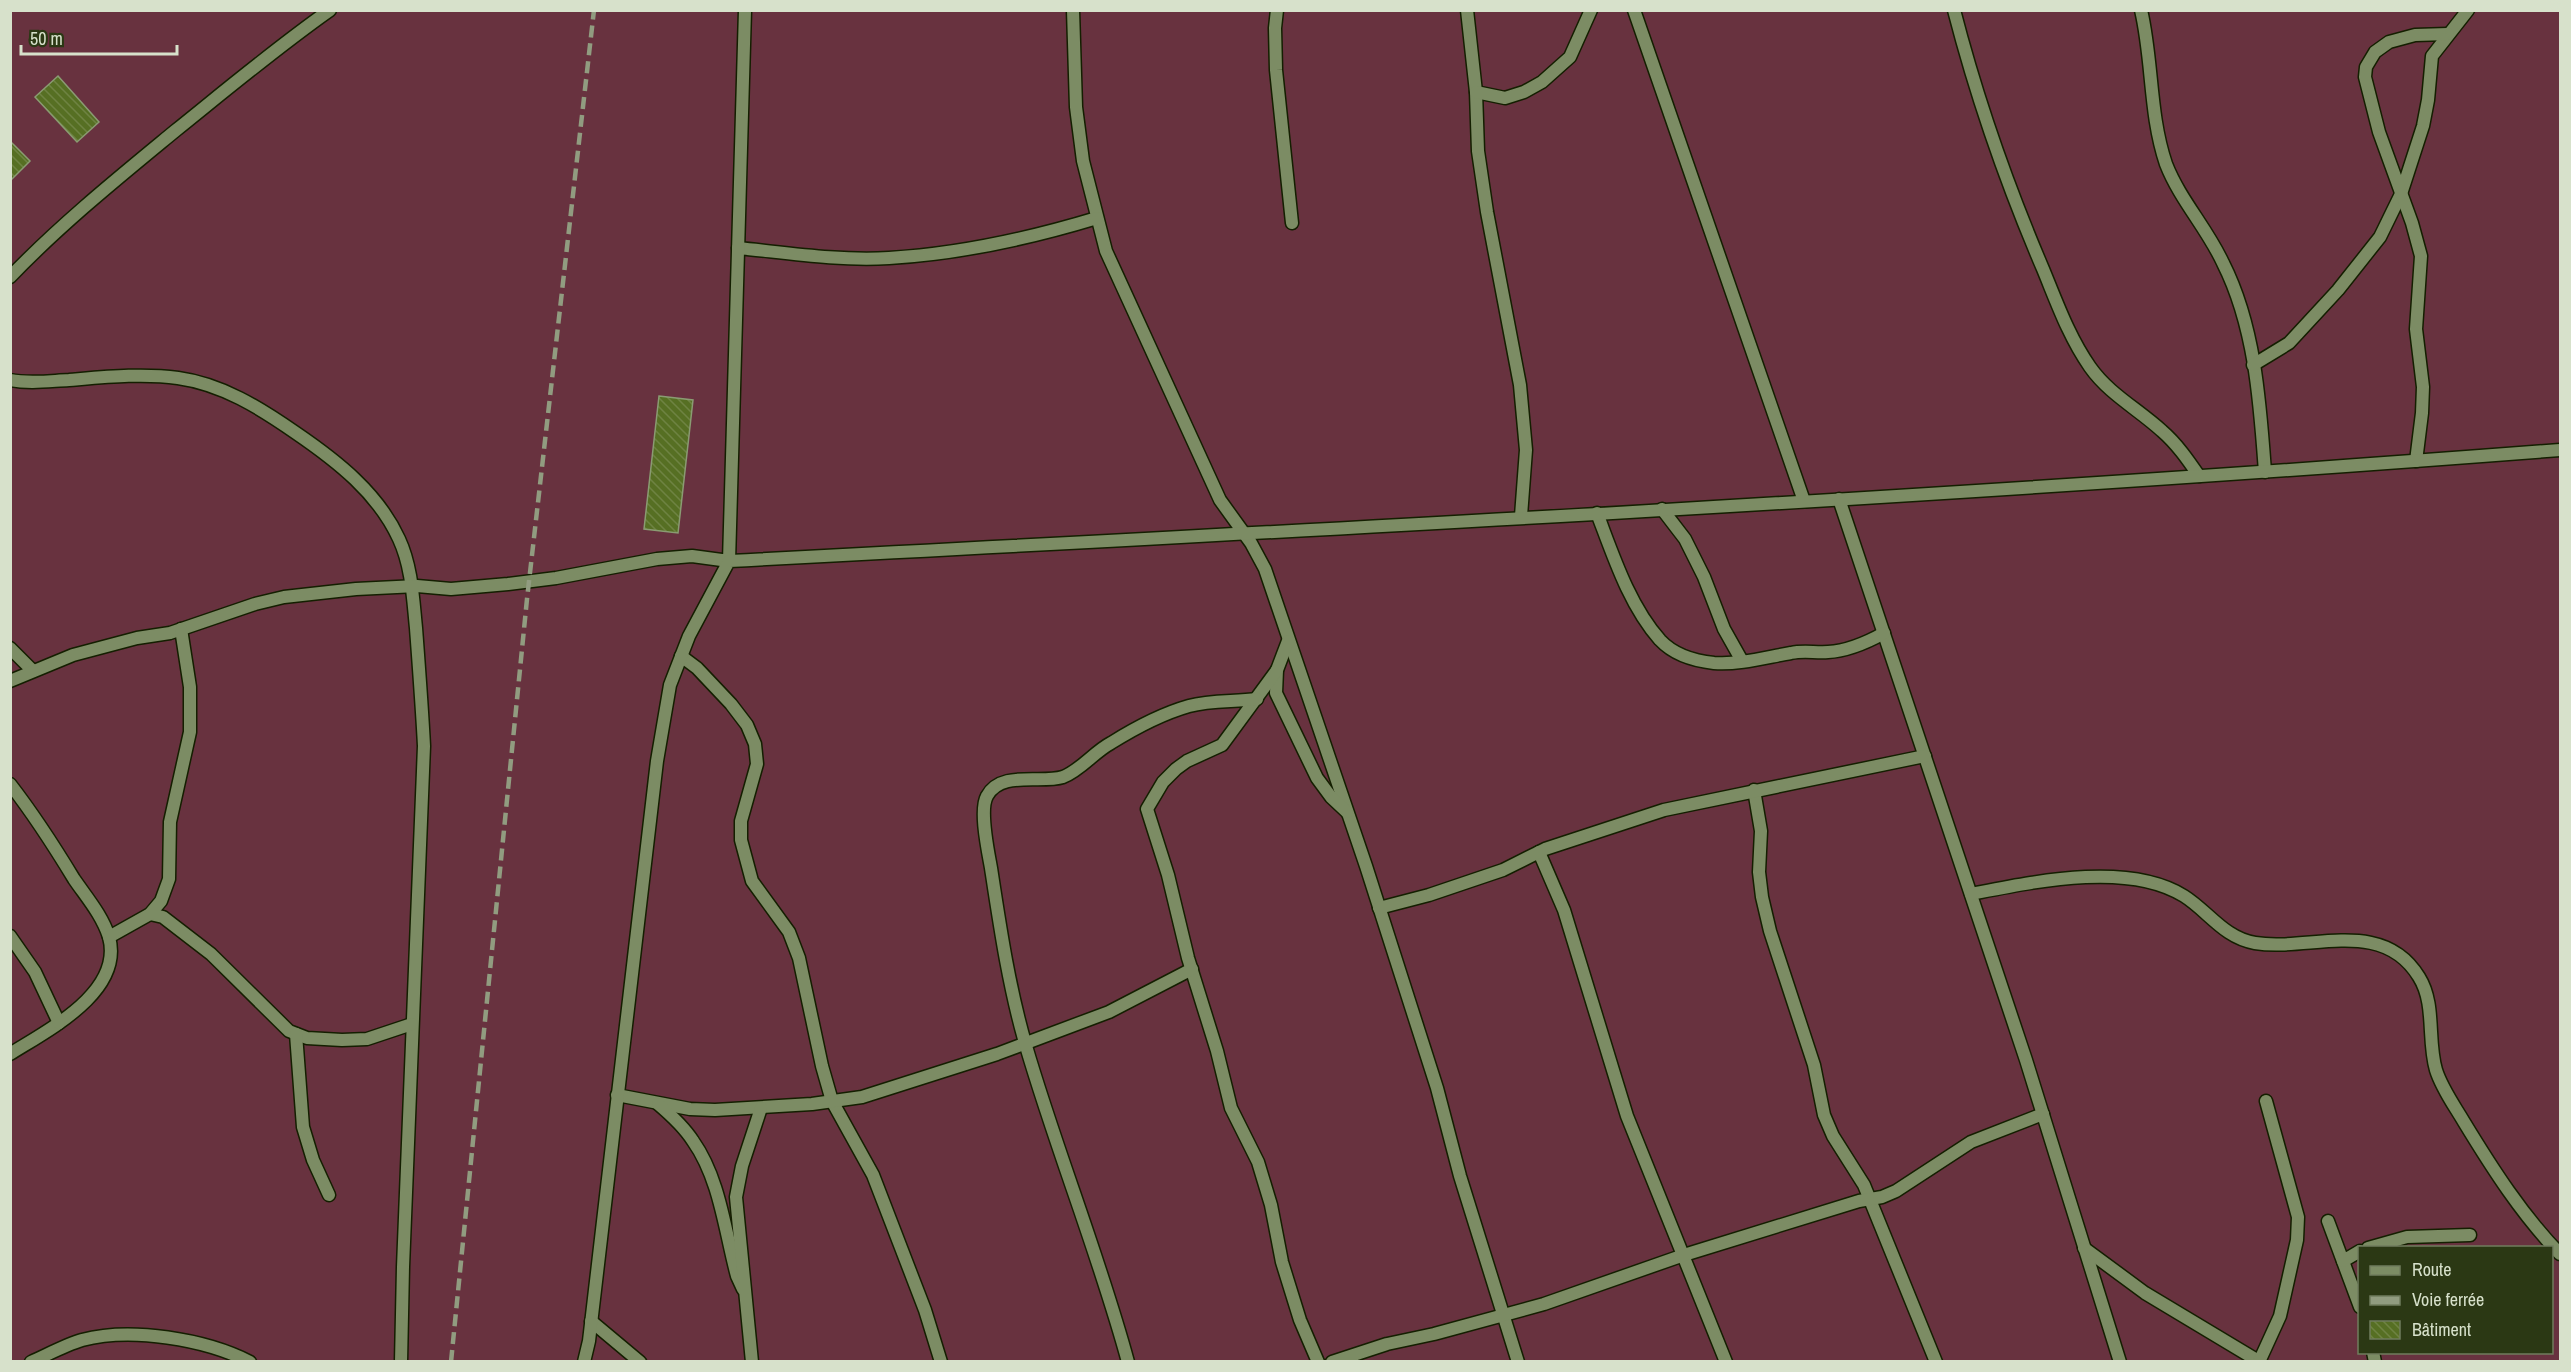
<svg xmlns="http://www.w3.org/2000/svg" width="2571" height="1372" font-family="'Archivo Narrow',sans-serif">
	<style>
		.grass { fill: #68323f; fill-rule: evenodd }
		.building { fill: url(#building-back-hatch); stroke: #8a9b72; stroke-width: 1.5 }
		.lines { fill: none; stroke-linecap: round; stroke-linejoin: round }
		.minor-casing { stroke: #141f00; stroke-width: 15 }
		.minor { stroke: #7c8c64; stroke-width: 12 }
		.rail { stroke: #919c80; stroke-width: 4.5; stroke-dasharray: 12 6; stroke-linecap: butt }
	</style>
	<defs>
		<pattern id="building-back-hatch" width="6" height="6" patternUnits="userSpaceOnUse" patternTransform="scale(1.5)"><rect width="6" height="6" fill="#566f23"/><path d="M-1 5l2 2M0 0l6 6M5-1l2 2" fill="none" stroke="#6e8342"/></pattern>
	</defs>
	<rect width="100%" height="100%" fill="#2b3814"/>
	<path class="grass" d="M10,11h2550v1350h-2549zM2360,1248h192v104h-192z"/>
	<g class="building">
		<path d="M58,76l41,46 -22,20 -42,-45z"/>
		<path d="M10,141l20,20 -20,20z"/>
		<path d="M659,396l34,4 -15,133 -34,-4z"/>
	</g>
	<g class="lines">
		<defs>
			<g id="minor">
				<path d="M1073,10l3,97 7,54 23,90 114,249 31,43 14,26 101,297 71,222 23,88 58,186"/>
				<path d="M1277,10l-2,18 1,42 16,153"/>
				<path d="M1467,10l9,82 2,59 9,61 33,173 6,65 -5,66"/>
				<path d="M1634,10l170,491"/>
				<path d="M1954,10c23,89 53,175 89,259 14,34 26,68 47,98 19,27 48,42 72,64 15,13 26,29 37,45"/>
				<path d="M2141,10c12,51 8,104 25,154 14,36 41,64 57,99 32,63 37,140 42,209"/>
				<path d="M1476,92l29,6 19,-6 18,-10 28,-25 21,-47"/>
				<path d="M738,248c50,5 101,13 151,10 70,-4 142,-20 208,-40"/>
				<path d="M10,277c51,-53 108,-99 165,-146 51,-41 101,-83 155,-121"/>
				<path d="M2253,365l36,-22 49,-53 42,-53 21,-43 22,-68 5,-26 4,-44 36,-46"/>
				<path d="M10,380c20,4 39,1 59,0 36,-3 74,-7 109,-2 44,6 82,30 118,55 41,28 82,60 103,106 13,28 14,60 17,89 3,40 6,79 8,118l-21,521 -2,95"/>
				<path d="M2416,461l6,-48 1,-26 -7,-58 5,-73 -9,-33 -33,-91 -14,-55 1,-10 9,-15 14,-10 26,-7 33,-1"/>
				<path d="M1839,499l187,561 94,302"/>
				<path d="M1662,509l23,30 19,38 20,52 18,32"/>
				<path d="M1597,513c16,42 32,92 63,127 14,15 35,21 54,23 25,2 53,-6 77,-10 13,-3 24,0 37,-1 20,-1 38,-9 56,-19"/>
				<path d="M1288,641l-11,29 -1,23 41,85 14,19 16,15"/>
				<path d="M10,648l23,23"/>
				<path d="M681,656l16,12 34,36 16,21 8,19 2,20 -16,57v19l11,41 37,51 10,26 23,108 10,35 41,74 52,135 16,52"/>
				<path d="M1277,670l-55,75 -35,16 -11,8 -13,13 -16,27 21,66 20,83 29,93 14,57 27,54 13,43 11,57 18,58 18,42"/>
				<path d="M10,681l63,-26 64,-17 33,-5 85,-29 29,-7 72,-8 61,-3 34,3 57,-5 48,-6 101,-19 35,-3 37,5 16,-551"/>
				<path d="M10,784c24,31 44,62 64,95 13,19 28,36 35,58 15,55 -61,93 -99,117"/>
				<path d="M1754,790l7,41 -2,41 3,25 8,34 44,134 10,50 9,21 31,49 72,177"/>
				<path d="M1539,852l25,58 63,206 99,246"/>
				<path d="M1971,894c62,-12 157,-33 213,2 24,15 40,42 71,47 54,9 127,-27 164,34 17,27 8,63 17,93 6,19 18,35 28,52 28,46 58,93 96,132"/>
				<path d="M1379,908l50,-13 74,-25 42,-21 119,-39 261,-54"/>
				<path d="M150,914l13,3 48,37 78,77 18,7 35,2 25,-1 45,-15"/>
				<path d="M10,936l25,36 24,51"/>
				<path d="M109,937l41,-23 11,-13 8,-22 1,-57 20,-90v-45l-9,-58"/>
				<path d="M296,1034l7,93 10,33 16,35"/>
				<path d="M617,1095l73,14 25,1 97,-6 50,-7 135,-43 112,-42 83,-43"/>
				<path d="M658,1104c13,11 26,23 35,37 27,38 32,91 44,135l6,13"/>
				<path d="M2328,1221l32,86"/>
				<path d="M2084,1248l61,45 115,69"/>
				<path d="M2368,1248l39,-11 63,-2"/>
				<path d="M2343,1261l17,-10"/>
				<path d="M591,1321l49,41"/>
				<path d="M2373,1352l2,10"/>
				<path d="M31,1362c16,-7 34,-17 51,-22 49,-13 123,-1 168,22"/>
				<path d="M584,1362l5,-21 68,-580 13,-76 19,-49 40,-75c611,-32 1222,-64 1831,-111"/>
				<path d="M752,1362l-16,-165 6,-31 19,-58"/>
				<path d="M1128,1362c-29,-107 -71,-210 -102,-316 -17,-58 -26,-119 -35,-178 -3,-17 -12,-58 -4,-72 14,-26 53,-12 76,-19 18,-7 31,-25 48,-34 24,-15 50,-29 78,-37 22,-6 45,-4 68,-7"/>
				<path d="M1332,1362l55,-18 47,-10 110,-30 140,-49 175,-54 23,-4 14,-6 75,-49 72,-28"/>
				<path d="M2259,1362l21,-46 17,-76 1,-23 -32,-116"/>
			</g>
		</defs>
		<use href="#minor" class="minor-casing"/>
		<use href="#minor" class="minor"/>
		<path class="rail" d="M451,1362l76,-763 67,-589"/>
	</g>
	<rect width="2571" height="1372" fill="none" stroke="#d7e1cb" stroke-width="24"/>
	<rect x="2358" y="1246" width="195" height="108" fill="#2b3814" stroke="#707c5d" stroke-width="1.5"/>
	<rect x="2370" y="1266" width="30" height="9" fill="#7c8c64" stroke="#707c5d" stroke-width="1.5"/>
	<text x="2412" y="1276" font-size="18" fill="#d7e1cb">Route</text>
	<rect x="2370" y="1296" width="30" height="9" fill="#919c80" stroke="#707c5d" stroke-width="1.5"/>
	<text x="2412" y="1306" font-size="18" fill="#d7e1cb">Voie ferrée</text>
	<rect x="2370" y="1321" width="30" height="18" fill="url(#building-back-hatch)" stroke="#707c5d" stroke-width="1.5"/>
	<text x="2412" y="1336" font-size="18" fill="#d7e1cb">Bâtiment</text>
	<path d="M21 45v9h156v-9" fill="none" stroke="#d7e1cb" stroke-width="3"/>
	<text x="30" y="45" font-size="18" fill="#d7e1cb" stroke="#2b3814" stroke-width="4.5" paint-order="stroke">50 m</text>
</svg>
